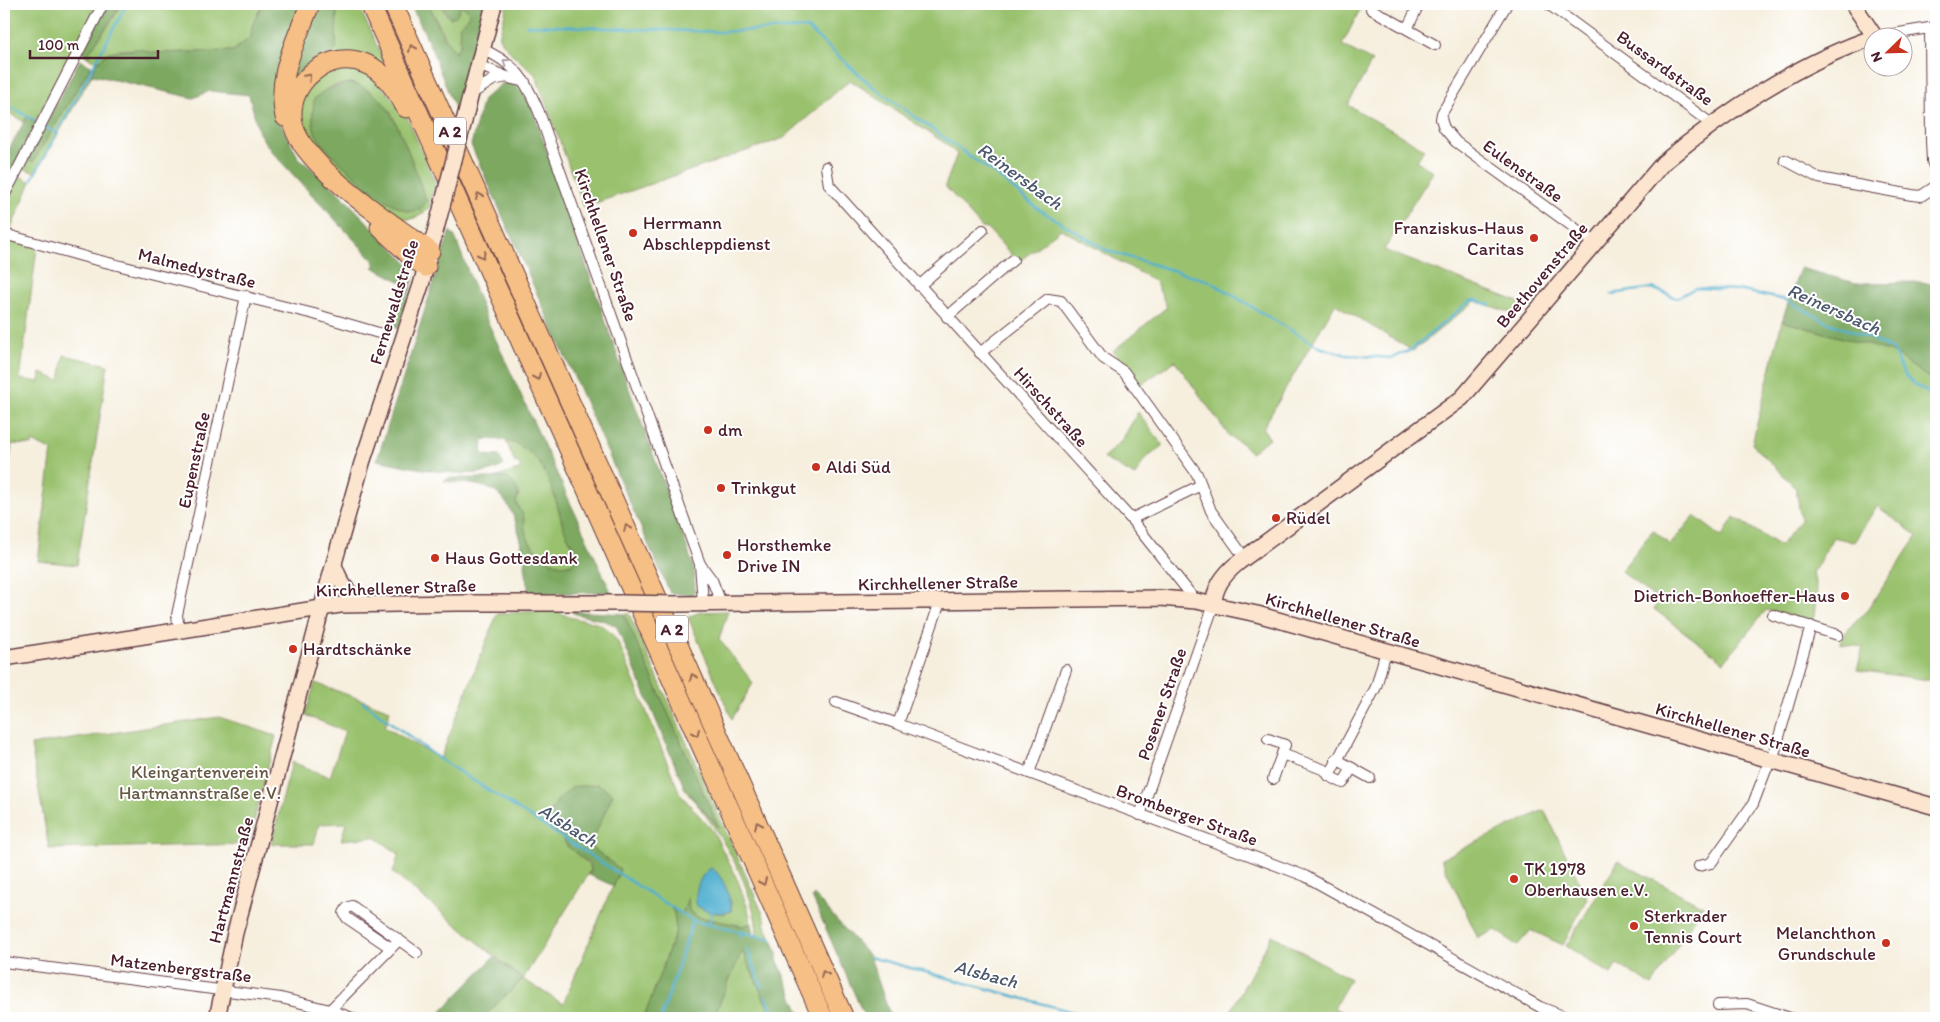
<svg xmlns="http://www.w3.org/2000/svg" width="1940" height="1022" font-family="Itim,sans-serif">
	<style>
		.green { fill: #9ac26e; stroke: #72704c; fill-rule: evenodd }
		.forest { fill: #7ba861; stroke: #626446 }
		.water { fill: #51b0d0; stroke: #4e687e }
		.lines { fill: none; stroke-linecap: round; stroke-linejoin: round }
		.stream { stroke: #51b0d0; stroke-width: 2.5 }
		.street-casing { stroke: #643e46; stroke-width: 12 }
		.secondary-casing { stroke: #643e46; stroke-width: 18 }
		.highway-casing { stroke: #643e46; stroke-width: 21 }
		.street { stroke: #fff; stroke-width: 10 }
		.secondary { stroke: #fbe5cf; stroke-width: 15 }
		.highway { stroke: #f5bf86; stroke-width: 19 }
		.secondary-bridge-casing { stroke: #643e46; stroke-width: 18; stroke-linecap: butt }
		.secondary-bridge { stroke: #fbe5cf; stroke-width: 15 }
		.oneway { stroke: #976754 }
		.oneway2 { stroke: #ae9aa0 }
		.poi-dot { fill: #c8321e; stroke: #fff; stroke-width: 2 }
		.labels { text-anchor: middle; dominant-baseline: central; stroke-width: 4; stroke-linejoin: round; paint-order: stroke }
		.shield { fill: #fff; stroke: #80626b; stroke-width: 1 }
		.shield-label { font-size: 16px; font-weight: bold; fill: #4a1f2b }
		.street-label { font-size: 18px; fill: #4a1f2b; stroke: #fff }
		.poi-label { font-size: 18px; fill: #4a1f2b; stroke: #fff; text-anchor: start }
		.park-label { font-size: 18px; fill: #665842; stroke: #fff }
		.water-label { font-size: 19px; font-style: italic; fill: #4d596d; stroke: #fff }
	</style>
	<rect width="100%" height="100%" fill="#fff"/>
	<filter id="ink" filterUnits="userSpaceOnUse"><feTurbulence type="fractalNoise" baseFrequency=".02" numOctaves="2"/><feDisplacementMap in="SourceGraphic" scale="10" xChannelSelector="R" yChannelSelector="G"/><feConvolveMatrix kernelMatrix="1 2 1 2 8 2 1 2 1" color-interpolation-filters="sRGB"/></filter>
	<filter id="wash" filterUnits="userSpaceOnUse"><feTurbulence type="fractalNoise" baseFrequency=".0096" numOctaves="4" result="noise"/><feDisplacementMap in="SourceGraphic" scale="20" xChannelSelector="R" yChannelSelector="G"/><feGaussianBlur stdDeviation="1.12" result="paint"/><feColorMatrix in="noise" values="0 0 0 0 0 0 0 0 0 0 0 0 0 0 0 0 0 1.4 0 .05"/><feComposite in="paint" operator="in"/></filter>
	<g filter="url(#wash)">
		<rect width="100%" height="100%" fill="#f6efde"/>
		<g class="green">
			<path d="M4,4h94l-63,118 -8,-5 -3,5 -20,-12z"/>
			<path d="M123,4h139l-10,23 -1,10 -18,14 -80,2 -13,-4 -21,1 -10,2 -12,10 -8,-4 -1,-4z"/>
			<path d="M337,4h21l32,70 -29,-15 -76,34 1,-16 16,-7 13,-11 15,-3 6,-6z"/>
			<path d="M428,4h13l6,12 10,-3 4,-7 4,1 4,5 1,5c-17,12 -6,18 -12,34l-5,1 -3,-6z"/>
			<path d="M507,4h856l-21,41 30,16 -24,44 76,44 -7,12 16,11 -49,78 142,55 -8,10 -43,-14 -62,50 -78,-47 -72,124 6,10 -18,15 -8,-9 -13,-7 -55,-76 -36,25 -26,-35 54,-44 -12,-26 -94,-52 -43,33 -30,-33 -6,-1 -37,-42 12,-32 -11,-10 -96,-64 -66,58 -200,69 -49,-133 -23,-20 -13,-16z"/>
			<path d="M91,66l3,3 -4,9 -54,95 -14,-5 5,-9 6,2z"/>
			<path d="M341,66l25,4 39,42 31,72 -7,18 2,2c-12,20 -31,17 -49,9l-82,-78 -1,-33 12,-22zM350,83c13,3 26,12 35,22 14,16 34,75 41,96 -3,7 -10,12 -18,10 -21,-5 -85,-59 -93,-78 -2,-5 -2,-11 -2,-16 0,-23 15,-32 37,-34z"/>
			<path d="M18,175l13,7 -22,51 -5,-3v-27z"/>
			<path d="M4,239l33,9 -17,131 20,3 1,-9 19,8 4,-26 44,10 -31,200 -39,-4 14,-111 -20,-8v3l-20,-1 -8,57z"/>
			<path d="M1782,321l110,31 44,31v298l-79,-11 6,-23 -22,-3 2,-9 25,-26 49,-73 -40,-30 -23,36 -21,-5 -20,36 4,20 -4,29 -47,-12 -42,52 -70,-53 4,-9 -37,-29 32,-41 17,15 24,-29 28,21 12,-20 46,29 21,-26 -5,-32 -44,-44z"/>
			<path d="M1138,412l25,34 -18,13 -10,17 -32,-18 19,-18z"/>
			<path d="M506,441c37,3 48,52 56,81 3,12 12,23 15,35l-6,8c-22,2 -40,-14 -46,-34 -1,-6 0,-11 -2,-16 -3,-5 -6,-8 -7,-14l3,-5 -11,-18h-14l27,-9 -3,-7 -3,1z"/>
			<path d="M555,610c29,18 43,1 64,34l61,150 33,37 25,50 10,28 3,14 -8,3 -46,-9 -8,-6 -1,-12 -6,15 -11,-7 4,9 1,14 -32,88h-162l41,-39 -130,-106 6,-19 -24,-17 -34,3 5,-17 -27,1 -5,20h-43l21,-82 38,15 15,-46 -40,-16 10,-32 75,27 -5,17 55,32 57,-145zM544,826l46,21 30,22 -57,135 -40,-25 69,-111 -29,-28 -2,-6zM716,871l15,31v9l-9,3z"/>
			<path d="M728,611l-9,28 34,44 -21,36 -44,-102 12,-5z"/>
			<path d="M624,614h5l19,42 118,265 -2,2 8,17 -15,-3c1,-44 -40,-112 -69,-143l31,33z"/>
			<path d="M219,717l57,19 -28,108 -199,5 -18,-104z"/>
			<path d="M1544,810l43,88 -24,47 -32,-15 -14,16 -21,-16 -18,8 -37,-79z"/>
			<path d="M1618,861l85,45 -51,79 -35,-21 -6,10 -45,-28z"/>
			<path d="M1272,935l78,44 -16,29 21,10h-128z"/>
			<path d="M742,950l31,68h-60z"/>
		</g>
		<g class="forest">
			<path d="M107,4h7l5,4 -31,46 1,4 -7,-5z"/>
			<path d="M262,4h41l-22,121 17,32 42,37 72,74 1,14 -15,47 -6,-5 11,-41 -30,-16 3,-2 -4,-6 -101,-108 -12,-18 -10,-38 -39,-4 -17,7 -100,-23 -3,3 7,-16 12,-10 31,-3 13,4 80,-2 18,-14 1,-11z"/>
			<path d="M319,4h18l-1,46 -6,6 -15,3 -21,16 -4,-7z"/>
			<path d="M409,4h19l15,31 12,18 6,-10 -2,-17 10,-9v-5l-4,-5 -4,-1 -5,10 -6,2 -9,-14h43l-28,106c-17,-37 -25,-71 -47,-106z"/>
			<path d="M80,60l11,6 -58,96 -6,-3z"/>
			<path d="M350,83c13,2 27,12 35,22 14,17 34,74 41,96 -3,8 -10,12 -19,10 -22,-6 -81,-57 -91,-77 -5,-10 -3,-25 -2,-35l11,-9z"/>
			<path d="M503,83c16,0 23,11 29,25l92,267 63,172 7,23 1,21 -4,4 -21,-2 -199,-448 12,-46z"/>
			<path d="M27,117l10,6 -33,65v-30z"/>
			<path d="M450,231l5,6 30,79 126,276 -82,2c-5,-30 -7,-91 -39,-105 -13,-6 -32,-6 -46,-8l5,-3h59c8,8 13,13 8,24 1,5 5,8 7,13 2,5 1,11 2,16 6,20 24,36 46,34l6,-8c-3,-12 -12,-22 -15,-35 -9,-31 -17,-70 -52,-80 -8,-3 -19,-2 -27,-3l-1,16 17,1 5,9c-26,19 -96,1 -127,-5z"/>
			<path d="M1800,268l56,15 66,-1 14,3v98l-44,-31 -110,-31z"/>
			<path d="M571,611l53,3 95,214 -34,-39 -68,-162c-12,-10 -43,-10 -46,-16z"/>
			<path d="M598,784l15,10 -23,52 30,23 -6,17 -27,-12 4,-2 -1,-8 -23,-18 -6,-12 -17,-8 13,-25 15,-14z"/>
			<path d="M814,895l56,62 21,61h-26l-53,-121z"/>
			<path d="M688,898l1,13 8,6 46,9 8,-3 2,12 19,5 5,12v7l25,59h-29l-31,-67 -29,67h-69l32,-88 -2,-17 -4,-7 12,8z"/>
			<path d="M494,957l29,22 -41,39h-47z"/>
		</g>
		<path class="water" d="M711,868c12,6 20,30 20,43 -12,4 -26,2 -36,-7 1,-14 3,-28 16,-36z"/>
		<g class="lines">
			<g class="stream">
				<path d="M526,25l193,7 88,-4 66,59 126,90 39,32 70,42 101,30 110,66 28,8 45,3 19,-8 59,-49 6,-1 14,5"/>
				<path d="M4,103l30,17"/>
				<path d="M45,127l12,6"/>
				<path d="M31,181l96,-177"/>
				<path d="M1612,294l40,-6 25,10 18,-10 43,2 48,10 43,23 44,16 21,12c9,29 17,32 42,47"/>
				<path d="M363,702l78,58 252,161 79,18"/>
				<path d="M709,925l3,-13"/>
				<path d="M740,931l1,6"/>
				<path d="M747,949l15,38"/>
				<path d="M870,957l225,61"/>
				<path d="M766,996l10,22"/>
				<path d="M661,1018l32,-97"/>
			</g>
		</g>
	</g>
	<g filter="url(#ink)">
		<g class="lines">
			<defs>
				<g id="street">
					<path d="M1507,4l-65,109 -1,6 3,9 12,14 138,100"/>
					<path d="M1548,4l165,121"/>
					<path d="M1371,9l36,20 12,-25"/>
					<path d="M1930,28l1,112 1,21 4,11"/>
					<path d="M1407,29l28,16"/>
					<path d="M1875,37l60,-10"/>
					<path d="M482,49c34,15 43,30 57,63l161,452 3,39"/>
					<path d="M478,65l34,14 13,3"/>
					<path d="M471,94l22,-14 14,-3"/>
					<path d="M1785,160l34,18 93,17 9,1 15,-10"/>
					<path d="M826,167l3,18 302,334 65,82"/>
					<path d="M4,196l99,-192"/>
					<path d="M4,234l85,24 225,56 68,20"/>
					<path d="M919,286l64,-56"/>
					<path d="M947,317l66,-57"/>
					<path d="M980,353l68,-54 13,2 42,57 21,14 73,102 14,37 33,46"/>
					<path d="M1131,519l70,-34"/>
					<path d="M700,564l12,16 9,23"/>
					<path d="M940,602l-42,122 407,152 235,131 28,11"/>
					<path d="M1773,615l65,20"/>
					<path d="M179,630l-2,-15 69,-319"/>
					<path d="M836,702l62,22"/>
					<path d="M1268,739l17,6 -3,9"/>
					<path d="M1352,768l18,10"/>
					<path d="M1029,773l37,-103"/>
					<path d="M1329,776l14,7 9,-15 -16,-9"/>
					<path d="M1273,779l9,-25 43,16 4,6 47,-89 10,-36"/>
					<path d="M1140,815l74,-211"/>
					<path d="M1699,866l12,-3 42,-59 13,-34 6,-9 39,-135"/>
					<path d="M391,948l-44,-30 -3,-5 3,-5 5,-2 65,47"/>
					<path d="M4,962l277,36 49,12 22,8"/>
					<path d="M1718,1005l29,-1 43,14"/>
					<path d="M330,1010l65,-66"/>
				</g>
				<g id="secondary">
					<path d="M464,121l30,-117"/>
					<path d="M334,565c7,19 14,31 33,39"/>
					<path d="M676,604l484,-6 36,3 61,13 679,193"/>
					<path d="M1214,604c0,-18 11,-31 25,-42l223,-164 201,-235c60,-50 136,-101 212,-126l-22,-33"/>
					<path d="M4,658l336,-53 117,-2h165"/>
					<path d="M217,1018l18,-85 91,-341 36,-129 59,-178 21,-79"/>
				</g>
				<g id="highway">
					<path d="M370,4l453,1014"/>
					<path d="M393,4l451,1014"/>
					<path d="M406,108c-9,-17 -21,-36 -40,-44 -44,-19 -91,31 -68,73 21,39 95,88 132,114"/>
					<path d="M285,117c-9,-42 11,-75 25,-113"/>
					<path d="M380,227l35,33 11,7"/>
				</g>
			</defs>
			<use href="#street" class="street-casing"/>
			<use href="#secondary" class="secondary-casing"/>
			<use href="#highway" class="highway-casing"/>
			<use href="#street" class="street"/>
			<use href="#secondary" class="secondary"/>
			<use href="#highway" class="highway"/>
			<defs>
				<g id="secondary-bridge">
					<path d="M442,206l22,-85"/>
					<path d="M622,603l54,1"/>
				</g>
			</defs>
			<use href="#secondary-bridge" class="secondary-bridge-casing"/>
			<use href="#secondary-bridge" class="secondary-bridge"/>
		</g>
		<defs><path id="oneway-chevron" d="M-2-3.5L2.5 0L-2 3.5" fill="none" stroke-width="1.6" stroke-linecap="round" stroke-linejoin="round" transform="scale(1.25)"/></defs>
		<g class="oneway">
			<use href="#oneway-chevron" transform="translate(412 48) rotate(-114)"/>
			<use href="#oneway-chevron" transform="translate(308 77) rotate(-46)"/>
			<use href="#oneway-chevron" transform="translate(479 196) rotate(-114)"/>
			<use href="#oneway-chevron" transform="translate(482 255) rotate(66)"/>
			<use href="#oneway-chevron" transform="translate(537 377) rotate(66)"/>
			<use href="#oneway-chevron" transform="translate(627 528) rotate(-114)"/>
			<use href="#oneway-chevron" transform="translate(693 677) rotate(-114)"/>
			<use href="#oneway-chevron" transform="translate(696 733) rotate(66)"/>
			<use href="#oneway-chevron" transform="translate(758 825) rotate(-114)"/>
			<use href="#oneway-chevron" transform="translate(763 882) rotate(66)"/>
			<use href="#oneway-chevron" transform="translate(824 974) rotate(-114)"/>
		</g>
		<use class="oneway2" href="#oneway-chevron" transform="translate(506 62) rotate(-145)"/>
	</g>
	<g class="poi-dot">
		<circle cx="633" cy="233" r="5"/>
		<circle cx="1534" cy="238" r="5"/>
		<circle cx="708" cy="430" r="5"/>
		<circle cx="816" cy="467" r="5"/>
		<circle cx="721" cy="488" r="5"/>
		<circle cx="1276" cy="518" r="5"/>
		<circle cx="727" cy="555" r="5"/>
		<circle cx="435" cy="558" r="5"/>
		<circle cx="1845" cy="596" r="5"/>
		<circle cx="293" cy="649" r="5"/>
		<circle cx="1514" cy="879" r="5"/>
		<circle cx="1634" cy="926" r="5"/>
		<circle cx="1886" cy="943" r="5"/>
	</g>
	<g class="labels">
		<g class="shield">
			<rect x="434" y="117.5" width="32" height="27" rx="4"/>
			<rect x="656" y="615.5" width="32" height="27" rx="4"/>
		</g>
		<g class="shield-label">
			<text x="450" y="131">A 2</text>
			<text x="672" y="629">A 2</text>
		</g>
		<g class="street-label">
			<text transform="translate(1665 68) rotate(36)">Bussardstraße</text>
			<text transform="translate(1523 171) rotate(36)">Eulenstraße</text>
			<text transform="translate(606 245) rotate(71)">Kirchhellener Straße</text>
			<text transform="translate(197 268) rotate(14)">Malmedystraße</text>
			<text transform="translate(1542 275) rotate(-50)">Beethovenstraße</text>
			<text transform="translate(394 302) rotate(-73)">Fernewaldstraße</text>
			<text transform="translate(1051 407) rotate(48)">Hirschstraße</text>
			<text transform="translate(194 460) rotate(-78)">Eupenstraße</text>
			<text transform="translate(938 583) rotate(-1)">Kirchhellener Straße</text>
			<text transform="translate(396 588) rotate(-2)">Kirchhellener Straße</text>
			<text transform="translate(1343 620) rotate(16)">Kirchhellener Straße</text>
			<text transform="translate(1162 704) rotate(-71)">Posener Straße</text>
			<text transform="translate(1733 730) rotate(16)">Kirchhellener Straße</text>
			<text transform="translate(1187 815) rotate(20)">Bromberger Straße</text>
			<text transform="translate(231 880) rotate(-75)">Hartmannstraße</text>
			<text transform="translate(181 968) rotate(7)">Matzenbergstraße</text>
		</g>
		<g class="poi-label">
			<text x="643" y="223">Herrmann<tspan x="643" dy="21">Abschleppdienst</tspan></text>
			<text x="1524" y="228" text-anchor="end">Franziskus-Haus<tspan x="1524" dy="21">Caritas</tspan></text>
			<text x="718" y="430">dm</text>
			<text x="826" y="467">Aldi Süd</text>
			<text x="731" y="488">Trinkgut</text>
			<text x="1286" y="518">Rüdel</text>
			<text x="737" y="545">Horsthemke<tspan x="737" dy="21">Drive IN</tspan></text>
			<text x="445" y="558">Haus Gottesdank</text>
			<text x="1835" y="596" text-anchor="end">Dietrich-Bonhoeffer-Haus</text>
			<text x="303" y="649">Hardtschänke</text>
			<text x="1524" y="869">TK 1978<tspan x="1524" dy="21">Oberhausen e.V.</tspan></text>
			<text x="1644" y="916">Sterkrader<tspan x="1644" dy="21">Tennis Court</tspan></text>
			<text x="1876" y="933" text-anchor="end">Melanchthon<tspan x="1876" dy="21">Grundschule</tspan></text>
		</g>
		<g class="park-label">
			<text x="200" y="772">Kleingartenverein<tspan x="200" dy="21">Hartmannstraße e.V.</tspan></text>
		</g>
		<g class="water-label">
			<text transform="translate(1020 176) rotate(36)">Reinersbach</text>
			<text transform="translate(1834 309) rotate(24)">Reinersbach</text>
			<text transform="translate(568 825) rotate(32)">Alsbach</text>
			<text transform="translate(986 974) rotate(15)">Alsbach</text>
		</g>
	</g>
	<rect width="1940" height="1022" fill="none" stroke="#fff" stroke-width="20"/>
	<g transform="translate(1888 52) rotate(247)"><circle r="24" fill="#ffffff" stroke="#b7a5aa"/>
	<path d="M0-4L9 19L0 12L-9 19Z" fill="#c8321e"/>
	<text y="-8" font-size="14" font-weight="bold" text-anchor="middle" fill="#4a1f2b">N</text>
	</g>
	<path d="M30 50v8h128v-8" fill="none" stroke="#4a1f2b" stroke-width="2.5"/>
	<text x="38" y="50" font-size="15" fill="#4a1f2b" stroke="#ffffff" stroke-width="4" paint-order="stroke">100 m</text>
</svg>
